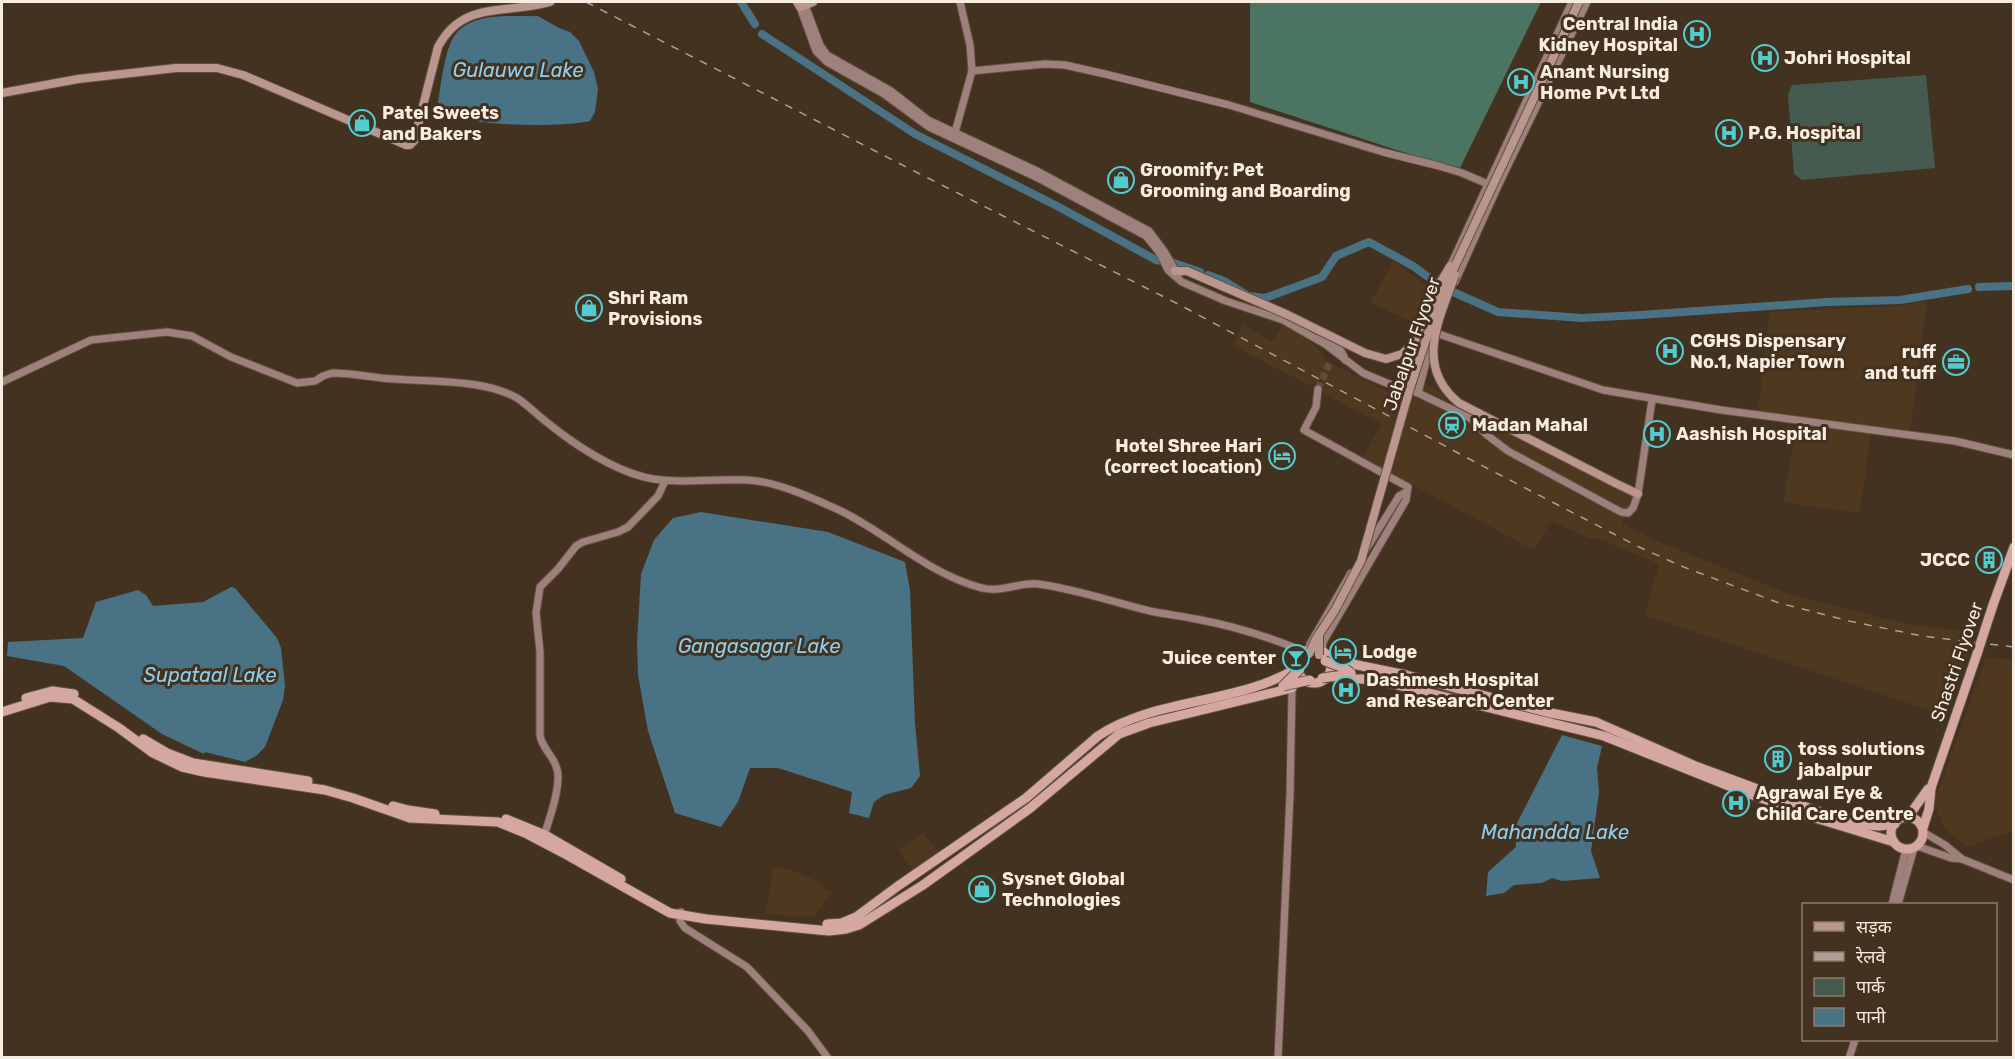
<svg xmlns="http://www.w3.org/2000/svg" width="2015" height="1059" font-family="Rubik,'Noto Sans Devanagari',sans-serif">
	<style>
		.built { fill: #4e3820 }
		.green { fill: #455b50 }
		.forest { fill: #4c7462 }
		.water { fill: #4a7285 }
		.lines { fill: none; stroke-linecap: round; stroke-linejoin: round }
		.river { stroke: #4a7285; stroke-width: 8 }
		.secondary-tunnel { stroke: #5f4e3d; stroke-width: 7; stroke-dasharray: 7 3.5; stroke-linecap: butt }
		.secondary-casing { stroke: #61503f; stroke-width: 9 }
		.primary-casing { stroke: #61503f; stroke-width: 10 }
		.highway-casing { stroke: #61503f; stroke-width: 11 }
		.secondary { stroke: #9e817c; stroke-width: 7 }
		.primary { stroke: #ba968f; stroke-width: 8 }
		.highway { stroke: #d4a8a0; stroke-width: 9 }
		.rail { stroke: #ad9f91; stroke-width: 1.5; stroke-dasharray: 8 8; stroke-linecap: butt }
		.primary-bridge-casing { stroke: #61503f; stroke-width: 10; stroke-linecap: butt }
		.highway-bridge-casing { stroke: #61503f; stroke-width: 11; stroke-linecap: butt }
		.primary-bridge { stroke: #ba968f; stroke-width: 8 }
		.highway-bridge { stroke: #d4a8a0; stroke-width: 9 }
		.labels { text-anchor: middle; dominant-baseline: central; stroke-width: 6; stroke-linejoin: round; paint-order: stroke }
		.poi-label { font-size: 18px; font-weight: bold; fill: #f7ece0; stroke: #443220; text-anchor: start }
		.street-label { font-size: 18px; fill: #f7ece0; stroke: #443220 }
		.water-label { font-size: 20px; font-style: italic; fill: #8bd0f1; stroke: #443220 }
	</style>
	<rect width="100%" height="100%" fill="#443220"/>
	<g class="built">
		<path d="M1393,261l39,29 -13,35 -48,-22z"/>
		<path d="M1927,301l-17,132 -152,-22 12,-99 126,-6z"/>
		<path d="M1243,325l30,17 9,-16 23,11 14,12 7,12 77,39 14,-21 216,116 -11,29 42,20 127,51 110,28 75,10 -30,83 -301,-101 14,-51 -57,-24 -13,-2 -38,-17 -17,29 -171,-92 18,-34 -60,-32 2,-4 -9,-5 -3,3 -79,-41z"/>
		<path d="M1797,421l74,10 -11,82 -77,-11z"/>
		<path d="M1986,658l27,1v171l-45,17 -24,-19 -10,-26z"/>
		<path d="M923,833l18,23 -26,18 -16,-25z"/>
		<path d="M774,868l15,1 33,14 -2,3 12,7 -18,24 -49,-3z"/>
	</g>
	<path class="green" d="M1926,75l9,93 -133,12 -8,-6 -6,-79 4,-10z"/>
	<path class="forest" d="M1250,2h291l-81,166 -45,-12 -165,-54z"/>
	<g class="water">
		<path d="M538,16l21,12 11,4 9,9 15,31 4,17 -3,23 -5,9c-28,6 -98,5 -126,-2 -9,-2 -18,-7 -25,-12l-1,-5c3,-17 7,-55 17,-67 18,-24 58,-18 83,-19z"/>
		<path d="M701,512l127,20 77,30 5,28 5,134 5,52 -9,12 -27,7 -10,7 -5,16 -20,-5 3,-21 -74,-24h-28l-12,34 -17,25 -46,-14 -27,-82 -10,-56 -1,-33 4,-68 13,-34 19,-22z"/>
		<path d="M231,587l4,1 42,50 4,10 4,38 -2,14 -18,47 -9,9 -11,6 -40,-10 -1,2 -42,-20 -98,-68 -57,-10 1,-14 75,-4 13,-36 42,-12 8,5 7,11 50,-4z"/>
		<path d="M1562,735l40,11 -5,22 2,24 -8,59 9,27 -38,3 -10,-3 -10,5 -28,2 -10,8 -18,3 2,-24 28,-25 -1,-20z"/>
	</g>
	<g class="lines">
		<g class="river">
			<path d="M741,2l14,22"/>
			<path d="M762,34l153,100 142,72 99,54 18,3 26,9"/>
			<path d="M1208,275l16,6 24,15 17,2 57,-21 14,-21 33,-14 44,24 29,21 56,25 84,6 58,-3 187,-13 73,-2 68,-11"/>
			<path d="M1979,287l35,-1"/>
		</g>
		<path class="secondary-tunnel" d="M1318,389l12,-27"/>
		<defs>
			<g id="secondary">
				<path d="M805,5l15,40 7,10 64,36 37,29 109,51 112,60 15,20 14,24"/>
				<path d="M800,7l16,44 11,11 57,32 45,33 109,51 108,58 13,16 9,18 14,12 44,19 57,19 42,24 38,29 26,11 29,9 52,25 17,17 21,16 113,61 7,1 5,-5 5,-14 14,-94"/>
				<path d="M972,71l73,-7 20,1 40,9 124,31 154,47 56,14 23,7 35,15"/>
				<path d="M954,136l18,-65 -2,-26 -10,-43"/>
				<path d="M1449,269l123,-267"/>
				<path d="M1455,282l42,-94 90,-186"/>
				<path d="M1424,329l179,61 118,20 234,31 59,14"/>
				<path d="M1320,336c10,6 22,11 25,24"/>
				<path d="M2,382l89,-42 76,-8 25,4 39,21 66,26 18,-2 8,-5 9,-3c21,0 42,5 62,6 38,3 90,0 123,19 11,7 21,18 32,26 26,21 63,45 95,53 30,8 71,1 103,3 29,1 68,19 94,31 47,23 89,64 141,77 18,5 38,-6 56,-4 38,5 75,18 112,27 15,3 30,5 46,8 37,7 74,18 109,33"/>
				<path d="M1404,388l33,-92"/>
				<path d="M1318,389l-2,18 -12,23 104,57 -2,13 -83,142 -1,7"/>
				<path d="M1418,393l14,-54"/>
				<path d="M1365,551l34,-55 7,-4"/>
				<path d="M1310,644l41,-71"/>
				<path d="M1923,832l22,13 17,14"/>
				<path d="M543,839c5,-16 19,-54 14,-70 -3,-13 -15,-20 -17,-34v-83l-4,-39 4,-26 18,-18 18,-23 7,-4 35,-10 10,-5 30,-31 7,-15"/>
				<path d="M1917,846l34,12 11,1 52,21"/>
				<path d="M1892,904l14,-55"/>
				<path d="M1898,904l16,-56"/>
				<path d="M681,912l-1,9 5,7 62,39 61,64 20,27"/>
				<path d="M1278,1058l12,-263 2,-107"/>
				<path d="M1849,1058l6,-18"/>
			</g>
			<g id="primary">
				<path d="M797,2l3,5 13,-5"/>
				<path d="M2,93l76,-14 98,-11h41l26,7 163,70h4l4,-4 24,-94c25,-47 65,-32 112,-45"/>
				<path d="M1175,271h12"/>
				<path d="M1615,483l23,11"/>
			</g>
			<g id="highway">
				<path d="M1993,605l21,-58"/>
				<circle cx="1314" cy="666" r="17"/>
				<path d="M1333,660l73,15 140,37 50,10 102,45 116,43 53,15 12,1 16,-2"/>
				<path d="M1337,679h25l27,4 215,53 130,52 78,29 82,25"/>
				<path d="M26,698l26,-7 22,3"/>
				<path d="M2,712l48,-15 23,2 46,29 34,25 29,14 22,5 121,18 28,8 57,20 88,4 27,11 42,22 103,58 36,6 123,12 17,-2 13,-4 64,-40 106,-76 90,-75 30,-11 143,-35"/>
				<path d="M143,739l24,14 26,10 115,18"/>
				<path d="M393,806l15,4 27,4"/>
				<circle cx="1907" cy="833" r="16"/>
				<path d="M1908,817l20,-28 3,-1"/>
				<path d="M506,819l39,16 76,44"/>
				<path d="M1923,828l6,-19 2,-21 46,-134"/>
				<path d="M827,924l15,-1 14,-6 42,-31 128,-88 72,-62c59,-39 139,-31 199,-68"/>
			</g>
		</defs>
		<use href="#secondary" class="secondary-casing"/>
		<use href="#primary" class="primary-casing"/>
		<use href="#highway" class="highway-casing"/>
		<use href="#secondary" class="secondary"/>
		<use href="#primary" class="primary"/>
		<use href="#highway" class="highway"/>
		<path class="rail" d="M586,2l328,169 262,132 301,160 160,83 44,20 98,37 70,18 73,15 92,11"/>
		<defs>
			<g id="primary-bridge">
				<path d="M1187,271l99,43 79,39 21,6 16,-5 12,-11 18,-46 18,-31"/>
				<path d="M1455,275c-16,45 -41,91 4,128l156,80"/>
				<path d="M1319,635v20"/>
				<path d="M1309,654l7,-15 19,-29 26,-49 49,-173 29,-88 140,-298"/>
			</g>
			<g id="highway-bridge">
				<path d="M1977,654l16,-49"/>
				<path d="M1325,661l19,7 7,5"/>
				<path d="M1322,678l22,-3 7,-2"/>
				<path d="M1283,686l27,-6"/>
				<path d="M1283,686l17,-17"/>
			</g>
		</defs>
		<use href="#primary-bridge" class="primary-bridge-casing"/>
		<use href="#highway-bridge" class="highway-bridge-casing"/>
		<use href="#primary-bridge" class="primary-bridge"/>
		<use href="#highway-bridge" class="highway-bridge"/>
	</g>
	<defs>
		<symbol id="hospital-ring" viewBox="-11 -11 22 22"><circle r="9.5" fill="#443220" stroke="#51ccd1" stroke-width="1.5"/><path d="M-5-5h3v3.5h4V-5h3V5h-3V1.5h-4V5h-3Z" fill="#51ccd1"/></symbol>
		<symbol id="shop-ring" viewBox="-11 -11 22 22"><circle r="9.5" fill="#443220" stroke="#51ccd1" stroke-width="1.5"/><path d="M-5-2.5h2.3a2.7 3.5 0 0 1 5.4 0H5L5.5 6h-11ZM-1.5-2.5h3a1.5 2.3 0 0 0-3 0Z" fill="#51ccd1"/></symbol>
		<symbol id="office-ring" viewBox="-11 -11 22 22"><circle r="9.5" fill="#443220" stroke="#51ccd1" stroke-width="1.5"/><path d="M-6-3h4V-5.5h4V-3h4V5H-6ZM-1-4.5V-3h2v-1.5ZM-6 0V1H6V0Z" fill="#51ccd1"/></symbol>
		<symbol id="station-ring" viewBox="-11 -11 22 22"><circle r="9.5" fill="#443220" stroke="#51ccd1" stroke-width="1.5"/><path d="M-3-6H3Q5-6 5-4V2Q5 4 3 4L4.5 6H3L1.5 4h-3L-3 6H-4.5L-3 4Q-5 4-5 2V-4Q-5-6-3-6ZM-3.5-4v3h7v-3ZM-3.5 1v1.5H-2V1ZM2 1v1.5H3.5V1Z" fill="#51ccd1"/></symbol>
		<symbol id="hotel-ring" viewBox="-11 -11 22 22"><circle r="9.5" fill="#443220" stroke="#51ccd1" stroke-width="1.5"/><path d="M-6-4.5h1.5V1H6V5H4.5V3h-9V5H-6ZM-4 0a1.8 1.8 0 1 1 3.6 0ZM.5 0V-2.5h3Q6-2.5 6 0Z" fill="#51ccd1"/></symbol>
		<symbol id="building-ring" viewBox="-11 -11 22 22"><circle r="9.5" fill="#443220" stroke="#51ccd1" stroke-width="1.5"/><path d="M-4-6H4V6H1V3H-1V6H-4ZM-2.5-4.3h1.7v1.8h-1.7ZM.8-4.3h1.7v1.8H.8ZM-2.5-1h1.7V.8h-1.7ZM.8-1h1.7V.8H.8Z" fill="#51ccd1"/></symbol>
		<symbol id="bar-ring" viewBox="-11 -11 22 22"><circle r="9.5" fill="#443220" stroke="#51ccd1" stroke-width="1.5"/><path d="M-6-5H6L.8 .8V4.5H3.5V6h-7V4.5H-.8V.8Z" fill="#51ccd1"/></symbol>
	</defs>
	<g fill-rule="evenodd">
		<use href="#hospital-ring" x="1682" y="19" width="30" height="30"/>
		<use href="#hospital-ring" x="1750" y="43" width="30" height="30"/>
		<use href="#hospital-ring" x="1506" y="67" width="30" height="30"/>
		<use href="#shop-ring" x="347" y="108" width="30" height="30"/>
		<use href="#hospital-ring" x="1714" y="118" width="30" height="30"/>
		<use href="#shop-ring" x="1106" y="165" width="30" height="30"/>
		<use href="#shop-ring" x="574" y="293" width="30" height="30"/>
		<use href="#hospital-ring" x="1655" y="336" width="30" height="30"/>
		<use href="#office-ring" x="1941" y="347" width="30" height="30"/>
		<use href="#station-ring" x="1437" y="410" width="30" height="30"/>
		<use href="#hospital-ring" x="1642" y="419" width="30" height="30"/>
		<use href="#hotel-ring" x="1267" y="441" width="30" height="30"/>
		<use href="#building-ring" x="1974" y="545" width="30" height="30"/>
		<use href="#hotel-ring" x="1328" y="637" width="30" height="30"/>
		<use href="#bar-ring" x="1281" y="643" width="30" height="30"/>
		<use href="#hospital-ring" x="1331" y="675" width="30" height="30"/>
		<use href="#building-ring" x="1763" y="744" width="30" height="30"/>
		<use href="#hospital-ring" x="1721" y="788" width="30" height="30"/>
		<use href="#shop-ring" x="967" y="874" width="30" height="30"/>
	</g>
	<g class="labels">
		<g class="poi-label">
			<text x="1678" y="24" text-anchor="end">Central India<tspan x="1678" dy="21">Kidney Hospital</tspan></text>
			<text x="1784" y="58">Johri Hospital</text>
			<text x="1540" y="72">Anant Nursing<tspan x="1540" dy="21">Home Pvt Ltd</tspan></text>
			<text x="382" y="113">Patel Sweets<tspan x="382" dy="21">and Bakers</tspan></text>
			<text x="1748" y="133">P.G. Hospital</text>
			<text x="1140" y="170">Groomify: Pet<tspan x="1140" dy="21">Grooming and Boarding</tspan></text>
			<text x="608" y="298">Shri Ram<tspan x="608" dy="21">Provisions</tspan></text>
			<text x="1690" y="341">CGHS Dispensary<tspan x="1690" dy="21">No.1, Napier Town</tspan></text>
			<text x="1936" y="352" text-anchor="end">ruff<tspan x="1936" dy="21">and tuff</tspan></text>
			<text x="1472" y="425">Madan Mahal</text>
			<text x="1676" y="434">Aashish Hospital</text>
			<text x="1262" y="446" text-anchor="end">Hotel Shree Hari<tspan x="1262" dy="21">(correct location)</tspan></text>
			<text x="1970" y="560" text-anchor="end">JCCC</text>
			<text x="1362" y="652">Lodge</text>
			<text x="1276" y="658" text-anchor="end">Juice center</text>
			<text x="1366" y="680">Dashmesh Hospital<tspan x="1366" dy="21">and Research Center</tspan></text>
			<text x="1798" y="749">toss solutions<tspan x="1798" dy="21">jabalpur</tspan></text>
			<text x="1756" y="793">Agrawal Eye &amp;<tspan x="1756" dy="21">Child Care Centre</tspan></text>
			<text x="1002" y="879">Sysnet Global<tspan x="1002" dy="21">Technologies</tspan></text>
		</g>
		<g class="street-label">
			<text transform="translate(1412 344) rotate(-71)">Jabalpur Flyover</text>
			<text transform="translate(1957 662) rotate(-71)">Shastri Flyover</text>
		</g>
		<g class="water-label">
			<text x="518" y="70">Gulauwa Lake</text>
			<text x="759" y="646">Gangasagar Lake</text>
			<text x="210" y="675">Supataal Lake</text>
			<text x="1555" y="832">Mahandda Lake</text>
		</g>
	</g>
	<rect width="2015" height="1059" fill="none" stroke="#f7ece0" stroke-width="6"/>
	<rect x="1802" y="903" width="195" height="138" fill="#443220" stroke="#8c7c6d" stroke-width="1.5"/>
	<rect x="1814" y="922" width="30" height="9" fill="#ba968f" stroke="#8c7c6d" stroke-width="1.5"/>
	<text x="1856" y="933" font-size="18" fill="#f7ece0">सड़क</text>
	<rect x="1814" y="952" width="30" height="9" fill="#ad9f91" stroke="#8c7c6d" stroke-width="1.5"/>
	<text x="1856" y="963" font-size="18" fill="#f7ece0">रेलवे</text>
	<rect x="1814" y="978" width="30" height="18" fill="#455b50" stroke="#8c7c6d" stroke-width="1.5"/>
	<text x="1856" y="993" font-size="18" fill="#f7ece0">पार्क</text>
	<rect x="1814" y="1008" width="30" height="18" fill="#4a7285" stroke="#8c7c6d" stroke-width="1.5"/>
	<text x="1856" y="1023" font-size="18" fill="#f7ece0">पानी</text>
</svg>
